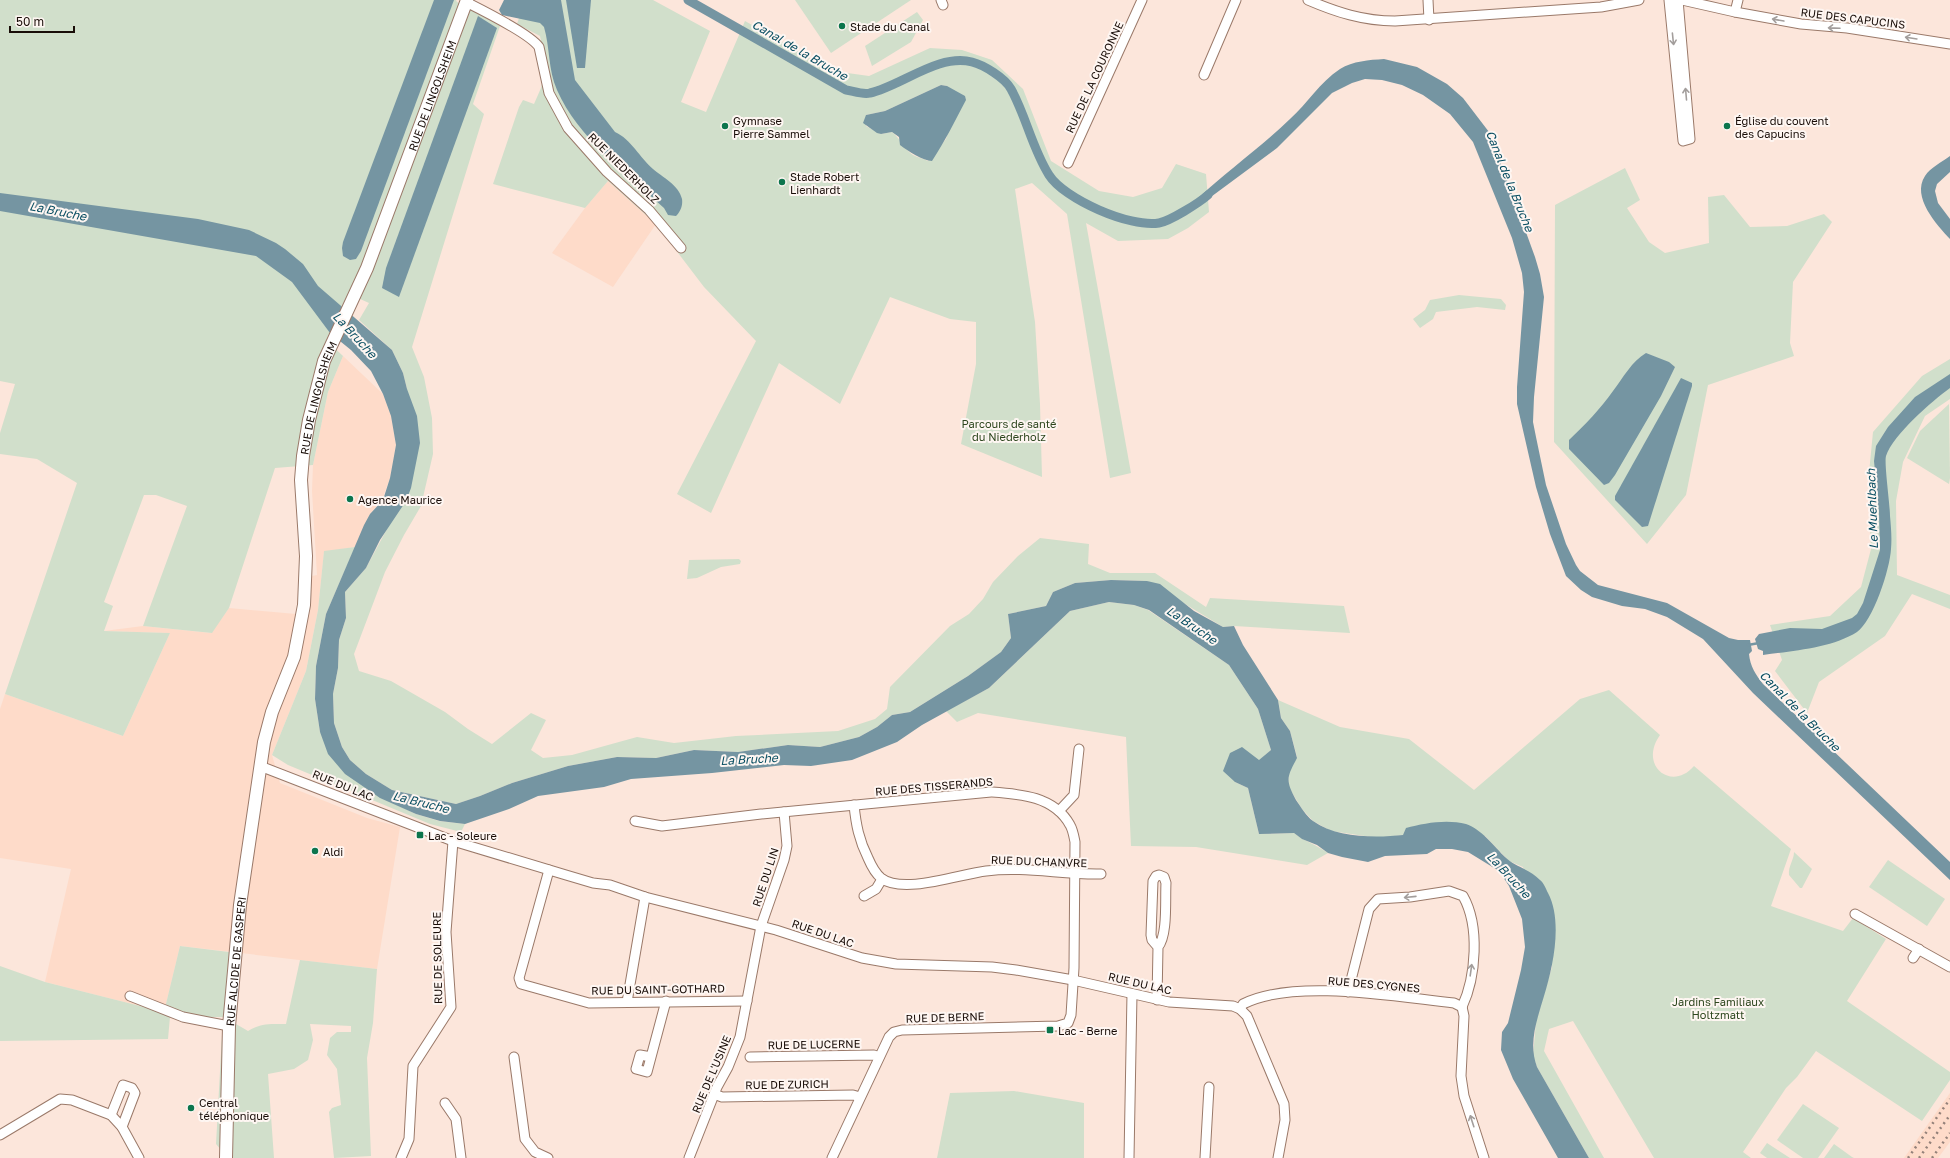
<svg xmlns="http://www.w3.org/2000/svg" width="1950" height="1158" font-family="'Golos Text',sans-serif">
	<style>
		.built { fill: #fedbc9 }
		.green { fill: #d1dfcb; fill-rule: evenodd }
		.water { fill: #7595a2 }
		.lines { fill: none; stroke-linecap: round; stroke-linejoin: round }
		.stream { stroke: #7595a2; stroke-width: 2.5 }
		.canal { stroke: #7595a2; stroke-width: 9 }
		.street-casing { stroke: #9a7969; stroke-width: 11 }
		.secondary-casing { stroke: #9a7969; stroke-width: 14 }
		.street { stroke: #fff; stroke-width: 9 }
		.secondary { stroke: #fff; stroke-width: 12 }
		.rail { stroke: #938179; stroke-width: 2.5; stroke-dasharray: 2 4; stroke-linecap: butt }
		.oneway { stroke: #a39e9c }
		.poi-dot { fill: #0c754d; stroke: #fef6f2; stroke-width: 1.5 }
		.labels { text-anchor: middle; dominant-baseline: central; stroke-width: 4; stroke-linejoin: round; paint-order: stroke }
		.street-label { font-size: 11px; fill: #190d08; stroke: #fef6f2 }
		.poi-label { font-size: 11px; fill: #190d08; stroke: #fef6f2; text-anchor: start }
		.park-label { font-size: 11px; fill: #2e471f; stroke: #fef6f2 }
		.water-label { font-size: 12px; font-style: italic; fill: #074d61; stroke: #fef6f2 }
	</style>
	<rect width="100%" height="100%" fill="#fce6db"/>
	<g class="built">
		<path d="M608,181l48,43 -43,63 -61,-34 33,-45z"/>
		<path d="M343,356l40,38 8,22 5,29 -6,33 -8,22 -12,14 -15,33 -31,5 -6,58 -12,61 -34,84 8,28 87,35 33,9 -23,142 -197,-23 -16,66 -119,-30 26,-113 -71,-11v-149l5,-15 118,42 47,-103 -66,-2 39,-5 68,7 18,-25 67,6 6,-36 15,-3 -5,-84 1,-26 15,-73z"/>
		<path d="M1950,1093v49l-12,16h-34z"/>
	</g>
	<g class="green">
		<path d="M0,0h456l1,2 43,24 -27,78 11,10 -72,233 12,30 8,41 1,36 -12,52 -17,29 -19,37 -31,82 5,17 32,10 54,31 23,17 24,15 39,-31 15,7 -15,30 12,8 29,-3 65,-18 37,6 62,-7 102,-5 37,-12 12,-10 3,-22 60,-61 19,-12 14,-15 10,-17 25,-26 22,-18 49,6 -1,20 22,9h45l51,34 4,-9 134,8 6,27 -116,-7 -11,1 -76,-46 -36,-1 -36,3 -22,9 -7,14 -38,8 3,24 -10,14 -33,24 -58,36 -18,3 -15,12 -18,10 -39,10 -32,-2 -50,7 -44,-2 -38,8 -39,-1 -49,9 -56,17 -32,13 -24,8 -64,-14 -26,-16 -16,-14 -8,-13 -8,-24 -1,-29 5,-26 1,-28 7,-22 -1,-26 21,-24 21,-39 20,-140 -4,-16 -11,-23 -33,-30 10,-17 -20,-9 -23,46 17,16 -15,36 -15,73 -38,3 -46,140 -17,25 -69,-7 44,-120 -31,-11h-12l-40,107 9,4 -9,25 66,2 -47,103 -118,-42 72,-211 -40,-24 -37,-5v-21l15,-49 -15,-3z"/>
		<path d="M525,0h128l57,31 -29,71 25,10 39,-91 88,50 36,5 61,-28 32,2 30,10 31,29 28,72 48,30 34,6 29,-9 14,-24 30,10 3,38 -21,16 -20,11 -50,2 -32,-18 45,250 -21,5 -43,-264 -35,-31 -17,6 20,133 5,82 2,73 -81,-33 15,-80v-42l-26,-3 -60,-22 -50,107 -61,-41 -68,150 -34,-19 79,-153 -52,-54 -48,-63 -48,-43 -23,27 -92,-24 26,-77 4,-7 11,4 7,-16 5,-23 -6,-29 -23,-12zM941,85l6,1 5,40 -4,6 -2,7 -18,22c-5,-3 -10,-3 -15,-6 -8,-5 -13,-17 -21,-23l-11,2 -15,-8v-11l19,-4z"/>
		<path d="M795,0h116l-80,53z"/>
		<path d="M917,12l6,8 -12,22 -39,24 -7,-20z"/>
		<path d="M1625,168l15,32 -13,8 22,34 16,11 44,-10 -1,-46 16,-2 26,32 37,-1 37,-12 8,8 -39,60 -3,61 4,13 -86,29 -22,110 -39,49 -93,-102 1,-237z"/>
		<path d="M1459,295l42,4 5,6 -1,5 -28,-3 -41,5 -3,7 -13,9 -7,-9 12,-9 5,-10z"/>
		<path d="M1950,359v40l-25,17 -22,46 -7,39 1,74 53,20v14l-38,-15 -27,42 -66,46 -12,31 -32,-42 7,-11 -12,-35 60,-9 31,-29 10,-38 -3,-66 5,-51 49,-56z"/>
		<path d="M1949,404l1,74 -1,6 -42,-26 13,-27z"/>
		<path d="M355,547l-29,67 -10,52 -1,33 5,33 48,59 48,23 23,7 26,3 -4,8 -31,-8 -142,-59 -16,-10 34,-84 12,-61 6,-59z"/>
		<path d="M739,559l2,2 -1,3 -19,3 -24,11 -10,1 2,-19z"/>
		<path d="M1109,602l25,3 14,5 81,55 29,44 13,41 -36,32 13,6 11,46 35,-1c10,8 23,12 34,20l-21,12 -111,-18 -65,-1 -5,-109 -148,-24 -21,9 -11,-11 43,-23 81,-77z"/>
		<path d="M1609,690l51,45c-22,31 12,57 34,31l97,83 -20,57 72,25 10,-13 33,21 -39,62 103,71v8l-28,41 -106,-70 -19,26 -11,11 -43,64 8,6h-97l-81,-137 -24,8 -5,22 60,107h-15l-52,-91 -4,-11 3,-35 16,-54 -29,-100 -14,-6 -24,-25 -82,-1 -25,3 -47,-7 -18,-10 -11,-12 -14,-23 1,-14 8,-15 -7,-26 -9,-13 -3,-18 62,27 69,12 65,51 106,-91z"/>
		<path d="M1794,852l18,17 -10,19h-2l-11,-13c-1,-9 5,-15 5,-23z"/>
		<path d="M1888,860l57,39 -18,27 -58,-39z"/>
		<path d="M180,946l49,6 -5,65 24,14c12,-8 24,-7 38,-7l14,-64 77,9 -4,54 -6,35 4,98 -37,2 -5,-46 3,-4 9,-3 -4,-36 -10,-14 3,-17 7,-6h14v-6l-41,-2 3,16 -5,20 -14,9 -26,5 6,84h-46l-12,-14 7,-127h-53l-2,22 -168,2v-75l45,16 119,30z"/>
		<path d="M1014,1091l70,12v55h-147l13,-65z"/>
		<path d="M1803,1104l36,24 -21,30h-15l-26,-18z"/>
		<path d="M1767,1143l23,15h-23l-7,-5z"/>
		<path d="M1834,1144l18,13 2,1h-30z"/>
	</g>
	<g class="water">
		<path d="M434,0h20l-93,251 -5,8 -6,1 -7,-4 -1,-8 1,-6z"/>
		<path d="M504,0h57l14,80 40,52c16,7 25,26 38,37 9,8 26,16 29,30 1,7 -2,13 -6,17l-8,-1 -4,-7c-38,-35 -86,-70 -107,-118 -9,-20 -7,-43 -13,-63l-4,-4 -38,-8 -3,-5z"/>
		<path d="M566,0h25l-6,68h-8z"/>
		<path d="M478,16l19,12 -98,269 -17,-9 4,-20z"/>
		<path d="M1384,59l33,8 30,17 16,14 26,34 18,48 28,77 5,17 4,23 -10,100 -1,25 3,15 10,48 20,59 10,21 4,6 18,14 69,18 62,35 9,2h12l2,11 -3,3c1,12 7,21 14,30l187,178v18l-197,-187 -50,-54 -36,-22 -22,-8 -23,-3 -30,-9 -11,-7 -15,-14 -16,-42 -14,-47 -19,-83v-17l7,-95 -2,-19 -10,-35 -39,-96 -23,-28 -27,-19 -21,-10 -20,-5 -17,-1 -13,4 -20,10 -55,55 -77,57 -3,-6c30,-28 64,-52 93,-80 17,-15 30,-37 50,-50 13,-8 29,-9 44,-10z"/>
		<path d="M941,85l6,1 18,10 1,4c-11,21 -21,41 -34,61 -9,0 -24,-10 -32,-16l-1,-8 -7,-5 -11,2 -4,-1 -14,-10 3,-8 19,-4z"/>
		<path d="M1950,156v16l-13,12 -2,7 3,12 12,16v20c-13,-14 -39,-42 -25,-63 5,-8 17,-14 25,-20z"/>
		<path d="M0,193l198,26 51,11 27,13 9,6 18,15 15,22 74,64 11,23 4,16 10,27 3,27 -9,45 -5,13 -26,39 -14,28 -21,24 1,26 -7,22 -1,28 -5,26 1,29 8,24 8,13 16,14 26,16 64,14 24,-8 32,-13 56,-17 49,-9 39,1 38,-8 44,2 50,-7 32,2 39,-10 18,-10 15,-12 18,-3 58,-36 33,-24 10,-14 -3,-24 38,-8 7,-14 22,-9 36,-3 36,1 13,3 34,27 29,16 11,-1 9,19 35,55 3,18 9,13 7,27c-10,19 -12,22 -1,42 5,7 10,16 17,21 23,17 63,17 90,14l3,-7c18,-5 41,-9 60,-4 14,4 29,23 39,33 10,10 25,12 35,23 4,3 6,9 8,13 15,28 5,74 -4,103 -7,24 -16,47 -7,71l52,91h-31l-45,-79 -12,-29 1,-18 6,-9 13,-53 4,-23 -3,-28 -13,-33 -10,-15 -31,-19 -16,-3h-16l-9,5 -42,2 -17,6 -26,-5 -14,-4 -11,-8 -15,-6 -8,-6 -35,1 -11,-46 -13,-6 -12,-11 7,-18 12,-6 17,13 12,-10 -13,-41 -29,-44 -80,-55 -15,-5 -25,-3 -39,9 -81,77 -67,37 -25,17 -45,18 -41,6 -27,-1 -72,8 -81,6 -27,8 -66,9 -29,13 -44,15 -25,-3 -24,-7 -36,-16 -35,-24 -17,-20 -8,-22 -5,-33 1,-33 10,-52 38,-89 6,-11 13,-14 7,-22 6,-33 -5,-29 -8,-22 -12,-23 -20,-21 -21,-17 -38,-51 -36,-26 -256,-45z"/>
		<path d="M1646,353l23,9 6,5 -14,29 -46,79 -6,8 -5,2 -35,-36v-9c16,-15 31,-31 44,-49 10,-13 19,-30 33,-38z"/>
		<path d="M1950,374v14c-18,13 -57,47 -64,68 -2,7 4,49 4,60 1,11 2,22 1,33 -1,20 -18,72 -34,83 -25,16 -65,19 -94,23v-4l-5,-2 -3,-10 4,-5 31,-6 32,1 30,-11 5,-4 6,-11 17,-53 -1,-37 -5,-52 2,-15 12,-19 27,-30z"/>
		<path d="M1681,378l11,5v3l-44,140 -6,1 -27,-27v-4z"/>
	</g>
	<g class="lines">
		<path class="stream" d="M1748,645l11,-2"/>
		<path class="canal" d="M688,0l158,90c7,1 17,5 24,3 31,-7 69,-40 102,-31 12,3 33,16 39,27 15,27 21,59 38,86 15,24 81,53 110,48 11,-2 40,-20 49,-28"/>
		<defs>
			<g id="street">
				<path d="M941,0l2,5"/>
				<path d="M1308,0c28,12 55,21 87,21l206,-14 38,-7"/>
				<path d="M1428,0l1,20"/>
				<path d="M1669,0l14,141 7,-2 -12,-139"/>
				<path d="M1682,0l53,12 66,12 46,4 103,16"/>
				<path d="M466,2c16,8 65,33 73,45l10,46 19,35 39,44 42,38 32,38"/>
				<path d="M1735,12l3,-12"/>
				<path d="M1204,75l32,-75"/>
				<path d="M1068,163l74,-163"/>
				<path d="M260,766l193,75 113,34 27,8 17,2 35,12 131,33 86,28 34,6 96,3 24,3 57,10 96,22 64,4 7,3 7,7 37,88 1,16 -7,38"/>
				<path d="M854,805c2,20 5,35 14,53 3,7 7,15 13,20 22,17 79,-4 105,-7 38,-5 77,4 115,3"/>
				<path d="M1059,811l15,-16 5,-46"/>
				<path d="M635,821l27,5 99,-12 230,-22c29,2 63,4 79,33 3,5 4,12 5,17l-1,126 -3,47 -3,8 -10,3 -156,4 -8,2 -5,5 -57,121"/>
				<path d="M549,870l-30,108 2,6 68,19 158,-2"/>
				<path d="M864,896l12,-7 6,-10"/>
				<path d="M1855,914l95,53"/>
				<path d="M1913,958l6,-9"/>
				<path d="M1348,992l21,-83 9,-10 32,-2 39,-6 14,5c17,30 13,81 -1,111"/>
				<path d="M130,996l53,21 46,9"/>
				<path d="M1157,1000l1,-53 -6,-7 -1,-5 2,-54 3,-5 3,-1 5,2 2,6c-1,16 2,52 -8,64"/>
				<path d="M627,1002l18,-105"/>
				<path d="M1462,1007l2,9 -3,60 3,20 20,62"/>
				<path d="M1240,1009l3,-5c51,-26 154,-7 211,-1l8,4"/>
				<path d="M514,1057l11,82 10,13 13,6"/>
				<path d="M651,1057l-4,15 -11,-3 4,-14 11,2 15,-56"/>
				<path d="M750,1057l124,-2 5,2"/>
				<path d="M714,1094l8,3 131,-2 7,2"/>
				<path d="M445,1103l11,16 5,39"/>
				<path d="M111,1115l12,-30 9,3 3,5 -13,34"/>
				<path d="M0,1135l60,-36 12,1 39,15 11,12 17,31"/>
				<path d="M401,1158l8,-19 4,-73 38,-59 -5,-75 7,-91"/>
				<path d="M689,1158l28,-71 11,-20 12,-30 21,-111 23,-66 3,-14 -3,-34"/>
				<path d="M1129,1158l3,-164"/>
				<path d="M1205,1158l4,-71"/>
			</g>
			<g id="secondary">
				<path id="s1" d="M226,1158l3,-132 11,-121 24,-163 8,-30 22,-55 10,-52 2,-49 -5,-76 2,-24 6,-36 15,-59 43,-93 100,-268"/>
			</g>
		</defs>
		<use href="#street" class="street-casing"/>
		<use href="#secondary" class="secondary-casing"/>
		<use href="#street" class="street"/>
		<use href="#secondary" class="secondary"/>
		<g class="rail">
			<path d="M1908,1158l42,-59"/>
			<path d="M1919,1158l31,-43"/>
			<path d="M1932,1158l18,-25"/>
		</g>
	</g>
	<defs><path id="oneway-shaft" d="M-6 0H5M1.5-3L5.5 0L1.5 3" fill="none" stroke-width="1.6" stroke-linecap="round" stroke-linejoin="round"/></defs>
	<g class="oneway">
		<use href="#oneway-shaft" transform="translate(1778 20) rotate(-170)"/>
		<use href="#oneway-shaft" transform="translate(1834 28) rotate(-178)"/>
		<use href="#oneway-shaft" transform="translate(1911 38) rotate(-171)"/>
		<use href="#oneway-shaft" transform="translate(1673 39) rotate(84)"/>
		<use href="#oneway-shaft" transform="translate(1686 94) rotate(-95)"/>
		<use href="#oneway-shaft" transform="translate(1410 897) rotate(174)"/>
		<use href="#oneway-shaft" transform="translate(1471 970) rotate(-82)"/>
		<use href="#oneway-shaft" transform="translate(1472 1121) rotate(-108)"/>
	</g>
	<g class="poi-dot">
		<circle cx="842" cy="26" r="4"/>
		<circle cx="725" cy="126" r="4"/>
		<circle cx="1727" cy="126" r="4"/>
		<circle cx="782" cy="182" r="4"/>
		<circle cx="350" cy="499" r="4"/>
		<rect x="416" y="831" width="8" height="8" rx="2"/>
		<circle cx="315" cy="851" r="4"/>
		<rect x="1046" y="1026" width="8" height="8" rx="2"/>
		<circle cx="191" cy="1108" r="4"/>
	</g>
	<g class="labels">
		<g class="street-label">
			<text transform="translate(1853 18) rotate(7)">RUE DES CAPUCINS</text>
			<text transform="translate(1094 77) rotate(-65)">RUE DE LA COURONNE</text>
			<text stroke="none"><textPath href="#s1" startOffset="1095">RUE DE LINGOLSHEIM</textPath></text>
			<text transform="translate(624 168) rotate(45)">RUE NIEDERHOLZ</text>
			<text stroke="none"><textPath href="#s1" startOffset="771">RUE DE LINGOLSHEIM</textPath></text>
			<text transform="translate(343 785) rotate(22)">RUE DU LAC</text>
			<text transform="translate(934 786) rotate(-5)">RUE DES TISSERANDS</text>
			<text transform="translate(1039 861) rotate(2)">RUE DU CHANVRE</text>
			<text transform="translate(765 877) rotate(-72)">RUE DU LIN</text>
			<text transform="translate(823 933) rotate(19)">RUE DU LAC</text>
			<text transform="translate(437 958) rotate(-91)">RUE DE SOLEURE</text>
			<text stroke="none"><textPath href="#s1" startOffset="197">RUE ALCIDE DE GASPERI</textPath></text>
			<text transform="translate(1140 983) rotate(13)">RUE DU LAC</text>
			<text transform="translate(1374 984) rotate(5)">RUE DES CYGNES</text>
			<text transform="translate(658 989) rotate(-1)">RUE DU SAINT-GOTHARD</text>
			<text transform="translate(945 1017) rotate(-2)">RUE DE BERNE</text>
			<text transform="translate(814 1044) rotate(-1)">RUE DE LUCERNE</text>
			<text transform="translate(711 1074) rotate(-67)">RUE DE L'USINE</text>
			<text transform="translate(787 1084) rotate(-1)">RUE DE ZURICH</text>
		</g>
		<g class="poi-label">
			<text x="850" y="26">Stade du Canal</text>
			<text x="733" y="120">Gymnase<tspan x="733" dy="13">Pierre Sammel</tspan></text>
			<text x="1735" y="120">Église du couvent<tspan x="1735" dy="13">des Capucins</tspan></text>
			<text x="790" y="176">Stade Robert<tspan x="790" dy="13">Lienhardt</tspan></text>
			<text x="358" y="499">Agence Maurice</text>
			<text x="428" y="835">Lac - Soleure</text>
			<text x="323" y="851">Aldi</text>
			<text x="1058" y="1030">Lac - Berne</text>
			<text x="199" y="1102">Central<tspan x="199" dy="13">téléphonique</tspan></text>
		</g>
		<g class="park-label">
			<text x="1009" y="423">Parcours de santé<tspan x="1009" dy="13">du Niederholz</tspan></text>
			<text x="1718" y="1001">Jardins Familiaux<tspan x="1718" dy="13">Holtzmatt</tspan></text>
		</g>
		<g class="water-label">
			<text transform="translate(800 50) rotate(30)">Canal de la Bruche</text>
			<text transform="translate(1510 181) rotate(68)">Canal de la Bruche</text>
			<text transform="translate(58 211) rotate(11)">La Bruche</text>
			<text transform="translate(355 335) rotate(47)">La Bruche</text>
			<text transform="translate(1872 509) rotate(-92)">Le Muehlbach</text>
			<text transform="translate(1192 625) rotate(34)">La Bruche</text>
			<text transform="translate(1800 711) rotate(45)">Canal de la Bruche</text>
			<text transform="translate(749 759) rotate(-3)">La Bruche</text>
			<text transform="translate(421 802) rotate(14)">La Bruche</text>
			<text transform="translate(1509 875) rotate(47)">La Bruche</text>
		</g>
	</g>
	<path d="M10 26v6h64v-6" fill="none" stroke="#190d08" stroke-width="2"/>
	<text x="16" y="26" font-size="12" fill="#190d08" stroke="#fef6f2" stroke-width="3" paint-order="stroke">50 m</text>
</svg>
